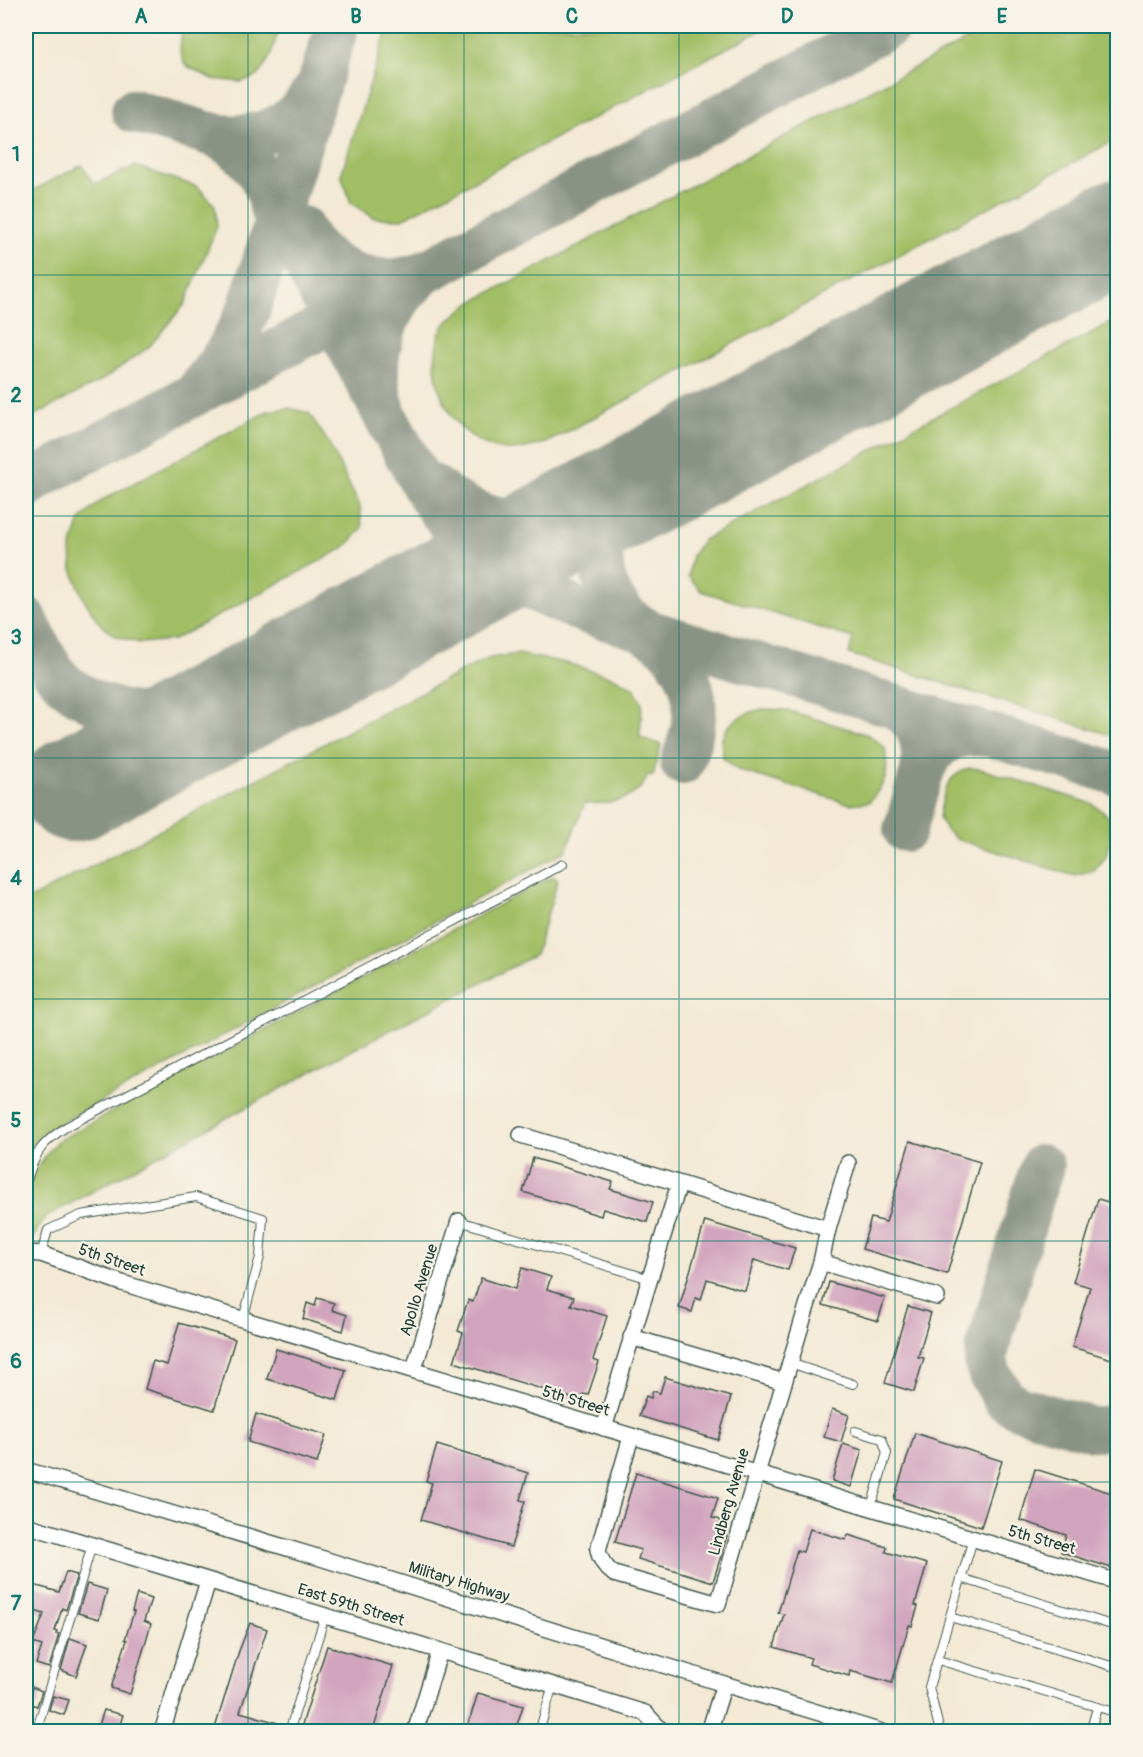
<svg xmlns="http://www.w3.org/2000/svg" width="1143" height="1757" font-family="Pangolin,sans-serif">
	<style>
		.green { fill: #a2be65; stroke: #607e4c; stroke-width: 1.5 }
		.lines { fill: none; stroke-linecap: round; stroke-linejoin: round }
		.taxiway { stroke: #899384; stroke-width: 44 }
		.runway { stroke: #899384; stroke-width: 106 }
		.building { fill: #d1a4bd }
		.lane-casing { stroke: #3f574c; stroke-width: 10 }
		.street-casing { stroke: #3f574c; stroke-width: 18 }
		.lane { stroke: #fff; stroke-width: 8 }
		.street { stroke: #fff; stroke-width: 15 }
		.grid { fill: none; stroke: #0f766e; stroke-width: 1.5; stroke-opacity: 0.55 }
		.labels { text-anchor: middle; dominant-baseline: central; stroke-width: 4.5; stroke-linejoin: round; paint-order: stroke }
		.street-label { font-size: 16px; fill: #1f3d34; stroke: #f7f3e8 }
		.neatline { fill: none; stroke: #0f766e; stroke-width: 2 }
		.grid-label { font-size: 20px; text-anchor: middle; font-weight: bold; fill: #0f766e }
	</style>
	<rect width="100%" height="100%" fill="#f7f3e8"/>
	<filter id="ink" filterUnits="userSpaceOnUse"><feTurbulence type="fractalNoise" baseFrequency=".0167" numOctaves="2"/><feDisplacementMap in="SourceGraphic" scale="12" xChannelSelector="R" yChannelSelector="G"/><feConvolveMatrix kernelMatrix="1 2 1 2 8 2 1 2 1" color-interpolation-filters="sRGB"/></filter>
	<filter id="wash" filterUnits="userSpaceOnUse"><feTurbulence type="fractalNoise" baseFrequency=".008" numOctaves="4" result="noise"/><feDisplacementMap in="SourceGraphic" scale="24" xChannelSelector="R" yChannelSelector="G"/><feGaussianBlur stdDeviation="1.35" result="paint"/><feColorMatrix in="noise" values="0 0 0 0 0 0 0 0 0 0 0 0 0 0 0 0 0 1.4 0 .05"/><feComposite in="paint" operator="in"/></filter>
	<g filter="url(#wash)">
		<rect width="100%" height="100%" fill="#f3e9d4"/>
		<g class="green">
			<path d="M182,26h98l-10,31 -12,19 -17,6 -29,-3 -27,-14 -5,-14z"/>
			<path d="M384,26h385l-367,193 -28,-1 -23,-15 -10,-28 47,-148z"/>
			<path d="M993,26h124v113l-571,304c-15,4 -30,9 -46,6 -44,-8 -73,-62 -63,-104 1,-4 1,-9 3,-13 8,-14 21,-22 34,-31z"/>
			<path d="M82,165l12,19 41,-18 63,21 17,19 2,21 -32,77 -36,43 -47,33 -76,40v-226z"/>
			<path d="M1117,319v418l-268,-83 4,-16 -152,-47 -13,-15 4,-21 11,-15z"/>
			<path d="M289,408l20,5 20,30 31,64 2,22 -18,19 -171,92 -33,3 -25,-7 -16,-13 -16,-25 -11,-29 -1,-22 9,-27 22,-20 166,-89z"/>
			<path d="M518,654l49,9 48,15 19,10 8,14 -2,35 21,8 -8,31 -5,-1c-10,26 -39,30 -63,28l-19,48 -522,281 -9,9 -9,13v-253l436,-230 28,-13z"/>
			<path d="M763,709l23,1 83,25 16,13c4,27 2,34 -16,54l-19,2 -112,-34 -15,-12c0,-6 -3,-14 -1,-19 4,-18 25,-27 41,-30z"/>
			<path d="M969,768l12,1 112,35 16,13 3,21 -7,20 -11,13 -19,5 -119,-37 -10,-9 -7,-13c5,-24 5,-40 30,-49z"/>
			<path d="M551,877h5l2,3 -23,75 -198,103 -271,148c-9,5 -19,9 -25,17 -4,6 -4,11 -10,16h-5c-1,-13 -2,-27 0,-39 3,-23 16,-42 31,-59z"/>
		</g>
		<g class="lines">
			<g class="taxiway">
				<path d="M133,111l77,23"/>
				<path d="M265,183l34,70 86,163c-3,-13 -7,-25 -8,-38 -2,-36 13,-75 40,-98"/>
				<path d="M272,210c-6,-37 -28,-62 -62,-76 43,9 83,-5 105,-45"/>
				<path d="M302,228c19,41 68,60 110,49"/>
				<path d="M201,386c20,-23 36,-49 48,-77l88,-283"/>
				<path d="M385,416c14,25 27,51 42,76 39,64 104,103 174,125l517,157"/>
				<path d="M433,486c40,34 97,47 147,28 14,-6 27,-14 41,-21 15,-8 31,-15 46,-22 -16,11 -35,21 -48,36 -32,39 -19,99 26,122"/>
				<path d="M26,487l15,-11 848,-450"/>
				<path d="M26,619c9,19 18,41 31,57 27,31 89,46 129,40 21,-4 41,-12 61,-21"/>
				<path d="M646,632c30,16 52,50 48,85 -1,16 -7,31 -12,46"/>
				<path d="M894,706c27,17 31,36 28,66 12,-30 34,-41 66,-37"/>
				<path d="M905,830l17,-58"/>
				<path d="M1042,1166l-55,184 -1,12 4,13 14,23 10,7 9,4 69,20h12l14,-5"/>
			</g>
			<path class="runway" d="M73,789l643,-344 402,-213"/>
		</g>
		<g id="blocks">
			<g class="building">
				<path d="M910,1141l70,21 -33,112 -85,-25 9,-31 15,4z"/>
				<path d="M533,1158l80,24 -3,7 43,13 -6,20 -44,-13 -2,7 -78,-24z"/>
				<path d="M1098,1199l20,6v156l-46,-14 18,-60 -17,-5z"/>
				<path d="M705,1221l90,27 -7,22 -34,-10 -9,31 -38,-12 -6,21 -5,-2 -4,14 -13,-4z"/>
				<path d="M522,1268l29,9 -4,12 27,8 -3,8 36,11 -14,44 6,2 -11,33 -5,-1 -2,7 -127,-39 9,-29 -5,-2 10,-31 5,2 8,-24 34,11z"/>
				<path d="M829,1282l56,16 -7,23 -55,-16z"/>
				<path d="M317,1298l17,5 -2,7 15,5 -4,16 -40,-12 4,-16 8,3z"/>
				<path d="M908,1306l23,7 -13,44 6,1 -10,34 -29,-9z"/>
				<path d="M179,1323l56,16 -21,71 -69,-21 8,-28 14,4z"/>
				<path d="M276,1349l70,21 -9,30 -70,-21z"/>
				<path d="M665,1377l66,20 -13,43 -79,-24 7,-20 5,2 2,-7 7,2z"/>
				<path d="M832,1409l17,6 -8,27 -17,-5z"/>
				<path d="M256,1414l70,21 -9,28 -69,-21z"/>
				<path d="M915,1433l87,28 -21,66 -87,-28z"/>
				<path d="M843,1444l19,6 -11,37 -19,-6z"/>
				<path d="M437,1445l91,28 -8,27 5,1 -14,46 -90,-27 11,-37 -6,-2z"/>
				<path d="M1035,1469l83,26v75l-57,-18 5,-17 -46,-15z"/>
				<path d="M636,1473l82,25 -6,20 9,2 -4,12 10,4 -14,46 -75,-23 3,-9 -26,-8z"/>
				<path d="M810,1529l36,11 2,-5 39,12 -1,5 41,12 -12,41 3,1 -6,20 -3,-1 -17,58 -42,-12 -1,5 -40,-12 2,-6 -37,-11 10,-33 -6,-1 19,-63 6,2z"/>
				<path d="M66,1572l11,3 -11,35 -4,-2 -7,23h2l-1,3h3l-10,34 -13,-4 6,-18 -9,-3 11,-29 -18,-6v-25l33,9z"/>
				<path d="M87,1584l20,6 -8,29 -21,-6z"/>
				<path d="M137,1594l14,5 -7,22 7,3 -21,70 -19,-6 16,-48 -2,-1 9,-27 -2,-1z"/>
				<path d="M250,1623l17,6 -27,83 45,13 -2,6h-56l-12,-3 24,-77z"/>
				<path d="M70,1638l17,6 -11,32 -15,-6z"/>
				<path d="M327,1646l66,20 -20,65h-73z"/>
				<path d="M32,1687l10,4 -5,15 -10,-3z"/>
				<path d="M478,1693l45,13 -8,25h-49z"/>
				<path d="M53,1696l16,4 -5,15 -15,-5z"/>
				<path d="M104,1710l19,5 -5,16h-21z"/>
			</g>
		</g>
	</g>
	<g filter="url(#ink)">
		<use href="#blocks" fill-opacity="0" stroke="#3f574c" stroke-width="1.5"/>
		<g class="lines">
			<defs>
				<g id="lane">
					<path d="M26,1183c9,-30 14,-39 40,-56l497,-263"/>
					<path d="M459,1221l191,58"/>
					<path d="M41,1254l7,-24 33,-15 115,-18 67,21 -3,39 -17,62"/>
					<path d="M790,1363l63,21"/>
					<path d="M855,1431l27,8 5,14 -16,54"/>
					<path d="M961,1578l157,49"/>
					<path d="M950,1617l168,51"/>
					<path d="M938,1660l180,53"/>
					<path d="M36,1732l56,-187"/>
					<path d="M289,1732l36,-116"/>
					<path d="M539,1732l14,-47"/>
					<path d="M940,1732l-11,-45 44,-148"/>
					<path d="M1090,1732l7,-24"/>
				</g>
				<g id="street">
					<path d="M521,1135l307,94"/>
					<path d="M26,1253l15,1 81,29 996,299"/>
					<path d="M821,1262l116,35"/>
					<path d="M631,1337l153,45"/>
					<path d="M414,1369l45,-148"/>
					<path d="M604,1428l75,-244"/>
					<path d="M631,1437l-33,113c2,11 8,18 16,24l104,30 88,-295 15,-47 7,-33 20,-66"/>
					<path d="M26,1470l288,86 410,128 158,48"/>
					<path d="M26,1525l619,188 15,16v3"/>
					<path d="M162,1732l46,-151"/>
					<path d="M415,1732l25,-81"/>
					<path d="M709,1732l15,-48"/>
				</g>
			</defs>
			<use href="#lane" class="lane-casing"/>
			<use href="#street" class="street-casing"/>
			<use href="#lane" class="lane"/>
			<use href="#street" class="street"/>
		</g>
	</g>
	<path class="grid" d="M248,26v1706M464,26v1706M679,26v1706M895,26v1706M26,275h1092M26,516h1092M26,758h1092M26,999h1092M26,1241h1092M26,1482h1092"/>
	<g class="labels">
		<g class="street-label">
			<text transform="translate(112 1260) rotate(19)">5th Street</text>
			<text transform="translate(419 1290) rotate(-73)">Apollo Avenue</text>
			<text transform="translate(576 1401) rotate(17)">5th Street</text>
			<text transform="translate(729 1502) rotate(-74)">Lindberg Avenue</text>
			<text transform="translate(1042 1540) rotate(16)">5th Street</text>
			<text transform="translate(459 1582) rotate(17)">Military Highway</text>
			<text transform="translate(351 1605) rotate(17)">East 59th Street</text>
		</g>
	</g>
	<rect width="1143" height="1757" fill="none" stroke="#f7f3e8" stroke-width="66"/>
	<rect x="33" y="33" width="1077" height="1691" class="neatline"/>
	<g class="grid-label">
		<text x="141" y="23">A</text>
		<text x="356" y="23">B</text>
		<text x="572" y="23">C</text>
		<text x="787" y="23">D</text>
		<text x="1002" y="23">E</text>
		<text x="16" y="161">1</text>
		<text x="16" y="402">2</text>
		<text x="16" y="644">3</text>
		<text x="16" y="885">4</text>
		<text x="16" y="1127">5</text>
		<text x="16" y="1368">6</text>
		<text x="16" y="1610">7</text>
	</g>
</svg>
